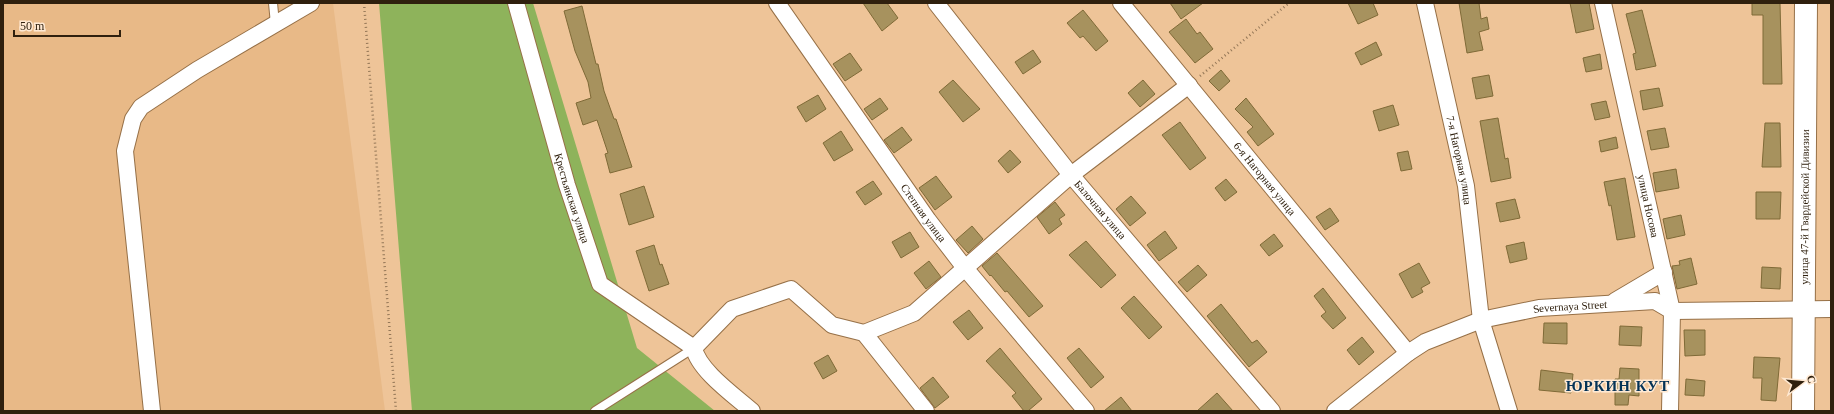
<svg xmlns="http://www.w3.org/2000/svg" width="1834" height="414" font-family="'Times New Roman',serif">
	<style>
		.built { fill: #e8b987 }
		.green { fill: #8eb35b }
		.building { fill: #a7925e; stroke: #7f6a37 }
		.lines { fill: none; stroke-linecap: round; stroke-linejoin: round }
		.lane-casing { stroke: #967047; stroke-width: 10 }
		.street-casing { stroke: #967047; stroke-width: 18 }
		.secondary-casing { stroke: #967047; stroke-width: 24 }
		.path { stroke: #947757; stroke-width: 2.5; stroke-dasharray: 1 3; stroke-linecap: butt }
		.lane { stroke: #fff; stroke-width: 8 }
		.street { stroke: #fff; stroke-width: 16 }
		.secondary { stroke: #fff; stroke-width: 22 }
		.labels { text-anchor: middle; dominant-baseline: central; stroke-width: 3; stroke-linejoin: round; paint-order: stroke }
		.street-label { font-size: 11px; fill: #2f200e; stroke: #ffe9d3 }
		.district-label { font-size: 15px; font-weight: bold; letter-spacing: 1px; fill: #043256; stroke: #ffe9d3 }
	</style>
	<rect width="100%" height="100%" fill="#eec498"/>
	<path class="built" d="M3,3h330l52,408h-382z"/>
	<path class="green" d="M379,3h154l104,345 78,63h-303z"/>
	<g class="building">
		<path d="M863,3h24l11,15 -16,13z"/>
		<path d="M1170,3h33l-22,16z"/>
		<path d="M1348,3h25l5,12 -20,9z"/>
		<path d="M1459,3h20l2,16 6,-2 2,12 -10,3 4,18 -16,3z"/>
		<path d="M1570,3h19l5,26 -18,4z"/>
		<path d="M1752,3h28l2,81h-19v-69h-11z"/>
		<path d="M582,6l14,58h2l6,27 10,28h2l16,48 -22,6 -5,-19 3,-1 -11,-33 -14,5 -7,-22 15,-5 -3,-16 -13,-31 -11,-40z"/>
		<path d="M1083,10l25,31 -12,10 -13,-15 -3,2 -13,-15z"/>
		<path d="M1642,10l14,56 -20,4 -3,-16 3,-1 -10,-39z"/>
		<path d="M1186,19l11,15 3,-2 13,17 -18,14 -26,-31z"/>
		<path d="M1376,42l6,13 -21,10 -6,-12z"/>
		<path d="M1033,50l8,12 -18,12 -8,-12z"/>
		<path d="M850,53l12,17 -17,11 -12,-17z"/>
		<path d="M1600,54l2,15 -16,3 -3,-14z"/>
		<path d="M1221,70l9,11 -11,10 -10,-10z"/>
		<path d="M1489,75l4,21 -17,3 -4,-21z"/>
		<path d="M953,80l27,29 -17,13 -24,-30z"/>
		<path d="M1143,80l12,14 -15,13 -12,-14z"/>
		<path d="M1659,88l4,18 -20,4 -3,-19z"/>
		<path d="M818,95l8,14 -20,13 -9,-15z"/>
		<path d="M880,98l8,11 -16,11 -8,-11z"/>
		<path d="M1246,98l28,36 -16,12 -11,-14 6,-5 -18,-18z"/>
		<path d="M1606,101l4,16 -15,3 -4,-16z"/>
		<path d="M1393,105l6,20 -20,6 -6,-20z"/>
		<path d="M1498,118l7,41 3,-1 3,20 -20,4 -11,-61z"/>
		<path d="M1180,122l26,36 -16,12 -28,-35z"/>
		<path d="M1765,123h15l1,44h-19z"/>
		<path d="M902,127l10,13 -18,13 -10,-13z"/>
		<path d="M1665,128l4,19 -18,3 -4,-19z"/>
		<path d="M841,131l12,19 -19,11 -11,-18z"/>
		<path d="M1616,137l2,11 -17,4 -2,-11z"/>
		<path d="M1010,150l11,12 -13,11 -10,-12z"/>
		<path d="M1408,151l4,18 -11,2 -4,-18z"/>
		<path d="M1676,169l3,19 -23,4 -3,-19z"/>
		<path d="M936,176l16,21 -17,13 -16,-22z"/>
		<path d="M1625,178l10,59 -18,3 -6,-35 -2,1 -5,-24z"/>
		<path d="M1226,179l11,13 -12,9 -10,-13z"/>
		<path d="M873,181l9,13 -17,11 -9,-13z"/>
		<path d="M644,186l10,31 -25,8 -9,-31z"/>
		<path d="M1756,192h25l-1,27h-24z"/>
		<path d="M1131,196l15,17 -16,13 -14,-17z"/>
		<path d="M1515,199l5,19 -20,4 -4,-19z"/>
		<path d="M1055,202l10,13 -6,4 3,5 -13,10 -12,-17z"/>
		<path d="M1330,208l9,13 -14,9 -9,-13z"/>
		<path d="M1681,215l4,20 -18,4 -4,-20z"/>
		<path d="M972,226l11,13 -15,14 -12,-13z"/>
		<path d="M1165,231l12,17 -18,13 -12,-16z"/>
		<path d="M910,232l9,15 -18,11 -9,-16z"/>
		<path d="M1274,234l9,12 -14,10 -9,-11z"/>
		<path d="M1086,241l30,34 -15,13 -32,-33z"/>
		<path d="M1524,242l3,17 -17,4 -4,-17z"/>
		<path d="M654,245l6,20 2,-1 7,20 -20,7 -13,-40z"/>
		<path d="M997,253l46,53 -14,11 -22,-26 -2,1 -14,-17 -1,1 -8,-10z"/>
		<path d="M1691,258l6,26 -20,5 -5,-23 8,-1 -1,-4z"/>
		<path d="M929,261l12,16 -15,12 -12,-16z"/>
		<path d="M1419,263l11,20 -9,5 2,4 -11,6 -13,-24z"/>
		<path d="M1198,265l9,10 -20,17 -9,-10z"/>
		<path d="M1762,267l19,1 -1,21 -19,-1z"/>
		<path d="M1323,288l23,30 -13,11 -12,-13 5,-4 -12,-16z"/>
		<path d="M1134,296l28,31 -13,12 -28,-31z"/>
		<path d="M1221,304l31,39 5,-3 10,12 -18,15 -42,-51z"/>
		<path d="M969,310l14,18 -15,12 -15,-18z"/>
		<path d="M1544,323h23v21l-24,-1z"/>
		<path d="M1620,326l22,1 -1,19 -22,-1z"/>
		<path d="M1684,330h21v25l-20,1z"/>
		<path d="M1362,337l12,15 -15,13 -12,-15z"/>
		<path d="M1000,348l42,51 -14,12h-4l-12,-15 4,-3 -30,-32z"/>
		<path d="M1079,348l25,29 -13,11 -24,-30z"/>
		<path d="M828,355l9,16 -14,8 -9,-16z"/>
		<path d="M1754,357l26,1 -4,43 -15,-1 1,-22h-9z"/>
		<path d="M1620,368l19,1v27l-10,-1 -1,10h-13v-26h4z"/>
		<path d="M1541,370l32,4 -2,19 -32,-3z"/>
		<path d="M933,377l16,20 -14,11 -15,-20z"/>
		<path d="M1686,379l19,2 -1,15 -19,-1z"/>
		<path d="M1217,393l16,18h-36z"/>
		<path d="M1121,397l11,14h-28z"/>
	</g>
	<g class="lines">
		<defs>
			<g id="lane">
				<path d="M273,3l2,21"/>
				<path d="M595,411l99,-63"/>
			</g>
			<g id="street">
				<path id="s1" d="M516,3l51,182 33,99 94,64"/>
				<path id="s2" d="M777,3l151,217 37,48 121,143"/>
				<path id="s3" d="M936,3l135,172 201,236"/>
				<path id="s4" d="M1121,3l287,350"/>
				<path id="s5" d="M1425,3l41,183 15,134 28,91"/>
				<path id="s6" d="M1603,3l69,308 -2,100"/>
				<path d="M1615,301l49,-29"/>
				<path d="M864,333l62,78"/>
				<path d="M694,348l38,-39 59,-20 41,36 32,8 50,-20 157,-138 118,-90"/>
				<path d="M694,348c4,22 41,48 58,63"/>
				<path d="M152,411l-27,-260 8,-32 8,-12 56,-37 114,-67"/>
				<path id="s7" d="M1335,411l73,-58 17,-11 56,-22 58,-12 116,-7 17,10 159,-2"/>
			</g>
			<g id="secondary">
				<path id="s8" d="M1803,411l3,-408"/>
			</g>
		</defs>
		<use href="#lane" class="lane-casing"/>
		<use href="#street" class="street-casing"/>
		<use href="#secondary" class="secondary-casing"/>
		<g class="path">
			<path d="M364,3l32,408"/>
			<path d="M1200,76l89,-73"/>
		</g>
		<use href="#lane" class="lane"/>
		<use href="#street" class="street"/>
		<use href="#secondary" class="secondary"/>
	</g>
	<g class="labels">
		<g class="street-label">
			<text stroke="none"><textPath href="#s5" startOffset="161">7-я Нагорная улица</textPath></text>
			<text stroke="none"><textPath href="#s4" startOffset="227">6-я Нагорная улица</textPath></text>
			<text stroke="none"><textPath href="#s1" startOffset="203">Крестьянская улица</textPath></text>
			<text stroke="none"><textPath href="#s6" startOffset="208">улица Носова</textPath></text>
			<text stroke="none"><textPath href="#s8" startOffset="204">улица 47-й Гвардейской Дивизии</textPath></text>
			<text stroke="none"><textPath href="#s3" startOffset="264">Балочная улица</textPath></text>
			<text stroke="none"><textPath href="#s2" startOffset="256">Степная улица</textPath></text>
			<text stroke="none"><textPath href="#s7" startOffset="264">Severnaya Street</textPath></text>
		</g>
		<g class="district-label">
			<text x="1618" y="386">ЮРКИН КУТ</text>
		</g>
	</g>
	<rect width="1834" height="414" fill="none" stroke="#2f200e" stroke-width="8"/>
	<g transform="translate(1802 382) rotate(74)" stroke="#ffe9d3" stroke-width="3" paint-order="stroke">
	<path d="M0-3L7 15L0 10L-7 15Z" fill="#2f200e"/>
	<text y="-6" font-size="11" font-weight="bold" text-anchor="middle" fill="#2f200e">С</text>
	</g>
	<path d="M14 30v6h106v-6" fill="none" stroke="#2f200e" stroke-width="2"/>
	<text x="20" y="30" font-size="12" fill="#2f200e" stroke="#ffe9d3" stroke-width="3" paint-order="stroke">50 m</text>
</svg>
